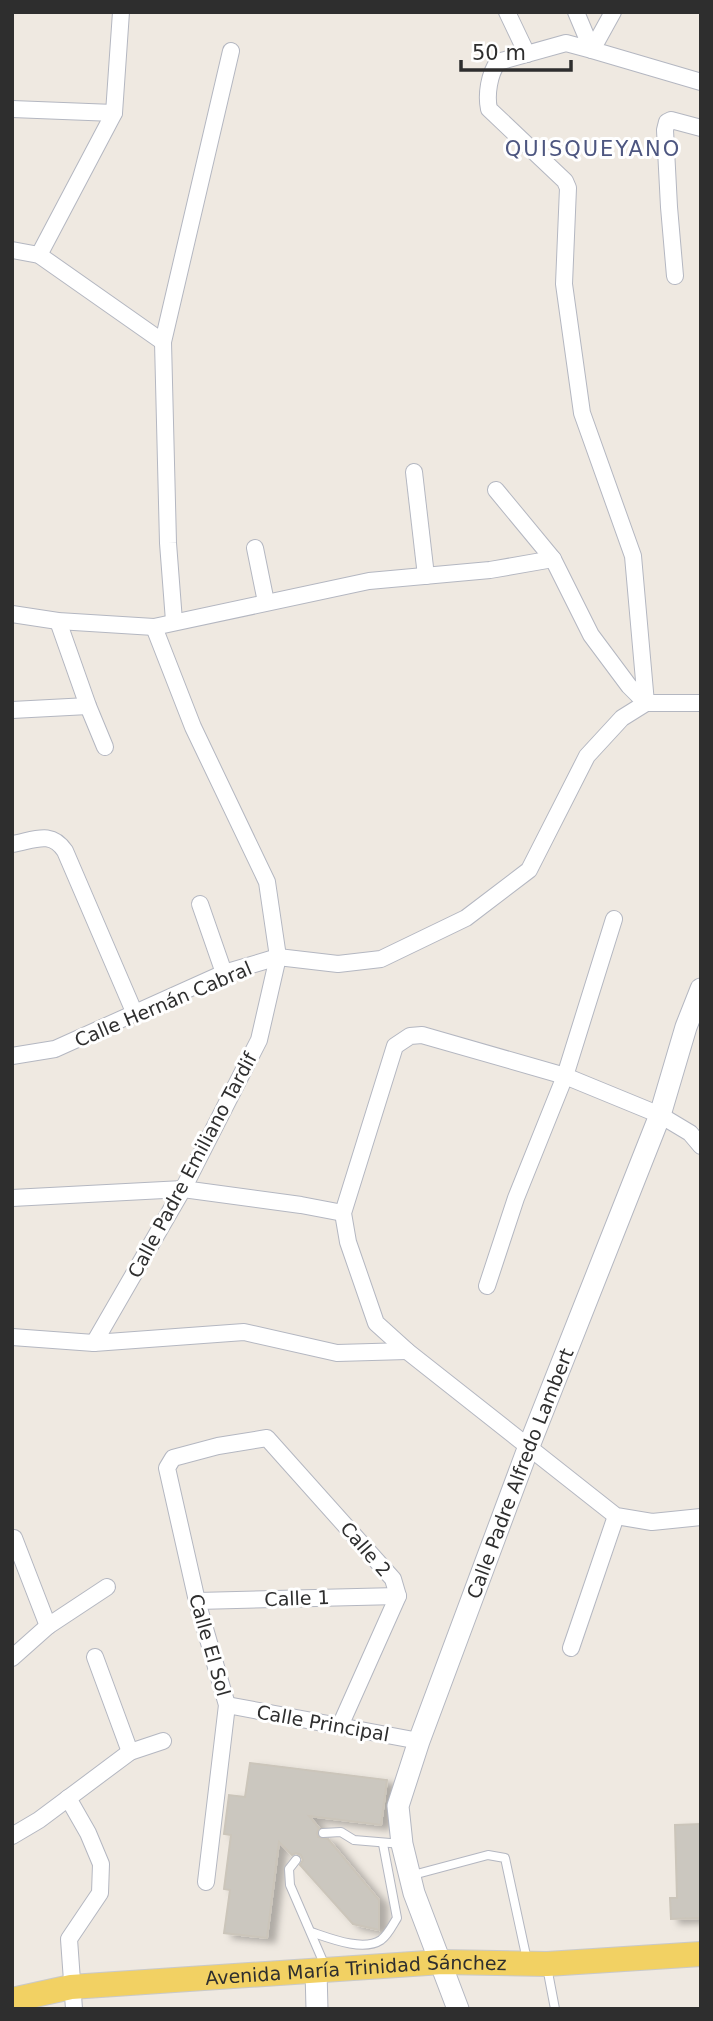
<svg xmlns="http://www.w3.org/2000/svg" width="713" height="2021" font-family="'DejaVu Sans',sans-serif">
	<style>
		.building { fill: #cbc7bf; stroke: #cbc5ba; stroke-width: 2; filter: url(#shadow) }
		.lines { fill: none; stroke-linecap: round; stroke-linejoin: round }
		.lane-casing { stroke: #b4b7c1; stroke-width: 10 }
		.street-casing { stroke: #b4b7c1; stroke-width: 18 }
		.secondary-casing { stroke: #b4b7c1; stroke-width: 23 }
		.primary-casing { stroke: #c9c9c9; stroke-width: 26 }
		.lane { stroke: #fff; stroke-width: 8 }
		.street { stroke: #fff; stroke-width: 16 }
		.secondary { stroke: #fff; stroke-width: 21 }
		.primary { stroke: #f2d163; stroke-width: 24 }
		.labels { text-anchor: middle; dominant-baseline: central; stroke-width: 6; stroke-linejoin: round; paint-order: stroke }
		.street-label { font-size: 19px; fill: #2e2e2e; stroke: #fff }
		.neighbourhood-label { font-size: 21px; letter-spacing: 2px; fill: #4d5680; stroke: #fff }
	</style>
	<defs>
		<filter id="shadow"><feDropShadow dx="8" dy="4.5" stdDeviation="3.5" flood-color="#0004"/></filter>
	</defs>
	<rect width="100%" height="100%" fill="#efe9e1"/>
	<g class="building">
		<path d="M250,1763l137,17 -6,45 -72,-9 10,12 -2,5 1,4 10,2 51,61v30l-26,-6 -53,-59 3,-5 -2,-5 -5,-2 -4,2 -13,-13 -12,96 -43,-5 6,-43 -6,-1 7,-54 -7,-1 5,-39 16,2z"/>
		<path d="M701,1824v94l-30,1 -1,-21h7l-2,-73z"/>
	</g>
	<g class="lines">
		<defs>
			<g id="lane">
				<path d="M323,1833l18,-1 13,8 48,4"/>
				<path d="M296,1860l-7,9 1,16 35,81"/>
				<path d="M413,1875l75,-20 17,3 22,102"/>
				<path d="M311,1932c18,6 52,20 70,8 7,-5 11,-14 16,-22l-14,-74"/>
				<path d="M547,1967l8,42"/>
			</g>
			<g id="street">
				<path d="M507,12l20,42"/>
				<path d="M576,12l16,38 -26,-7 -68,19c-9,12 -12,33 -9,47l76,72 3,7 -4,96 18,129 51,143 13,147"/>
				<path d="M613,12l-21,38 109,32"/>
				<path d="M12,109l102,4"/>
				<path d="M12,250l27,5 124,87"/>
				<path d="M39,255l75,-142 7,-101"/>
				<path d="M675,276l-6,-69 -4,-77 2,-8 4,-2 30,8"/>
				<path d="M414,472l12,104"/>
				<path d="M496,490l57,69 38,76 38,51 17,17"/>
				<path d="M255,548l11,54"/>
				<path d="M12,614l46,7 96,6 215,-46 121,-11 63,-11"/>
				<path d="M58,621l30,85 17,41"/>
				<path d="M174,621l-6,-78 -5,-201 68,-291"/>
				<path d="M12,710l76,-4"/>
				<path d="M12,844c23,-4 39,-14 53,7l70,163"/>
				<path d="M200,904l24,69"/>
				<path d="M12,1056l43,-7 169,-76 54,-16 60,7 43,-5 85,-41 63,-48 58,-114 35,-38 24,-15h55"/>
				<path d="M701,1146l-11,-13 -30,-18 -95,-39 -143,-41 -12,1 -15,10 -52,167 5,29 28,81 31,28 209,165 36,6 49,-5"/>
				<path d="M12,1198l171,-9 118,16 42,8"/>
				<path d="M487,1286l29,-88 49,-122 49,-157"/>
				<path d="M12,1337l82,6 150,-11 93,21 70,-2"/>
				<path d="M94,1343l89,-154 76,-149 19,-83 -11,-75 -74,-155 -39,-100"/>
				<path d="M14,1538l34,88"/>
				<path d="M197,1601l201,-5"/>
				<path d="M571,1648l45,-132"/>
				<path d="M95,1657l35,95"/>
				<path d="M12,1658l36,-32 59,-39"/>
				<path d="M227,1705l192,36"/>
				<path d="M68,1798l20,35 13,31 -1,29 -31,46 5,70"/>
				<path d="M12,1836l27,-16 91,-68 33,-11"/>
				<path d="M206,1882l21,-177 -30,-104 -30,-133 6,-10 45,-12 49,-8 126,141 5,17 -58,130"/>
			</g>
			<g id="secondary">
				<path d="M316,1971l1,38"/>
				<path id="s1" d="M458,2009l-44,-116 -12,-49 -4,-38 21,-65 110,-295 131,-331 26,-88 15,-38"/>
			</g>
			<g id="primary">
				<path id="s2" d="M12,2000l59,-13 371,-25 105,2 154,-10"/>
			</g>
		</defs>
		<use href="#lane" class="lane-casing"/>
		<use href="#street" class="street-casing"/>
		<use href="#secondary" class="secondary-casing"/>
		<use href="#primary" class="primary-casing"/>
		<use href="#lane" class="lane"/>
		<use href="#street" class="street"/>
		<use href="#secondary" class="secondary"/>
		<use href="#primary" class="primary"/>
	</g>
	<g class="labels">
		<g class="street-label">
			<text transform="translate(163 1004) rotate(-23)">Calle Hernán Cabral</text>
			<text transform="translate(192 1165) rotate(-62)">Calle Padre Emiliano Tardif</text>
			<text stroke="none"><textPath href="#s1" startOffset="567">Calle Padre Alfredo Lambert</textPath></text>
			<text transform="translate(366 1549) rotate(49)">Calle 2</text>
			<text transform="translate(297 1598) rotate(-2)">Calle 1</text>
			<text transform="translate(210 1645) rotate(74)">Calle El Sol</text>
			<text transform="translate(323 1723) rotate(10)">Calle Principal</text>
			<text stroke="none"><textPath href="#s2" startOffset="346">Avenida María Trinidad Sánchez</textPath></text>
		</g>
		<g class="neighbourhood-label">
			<text x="593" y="149">QUISQUEYANO</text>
		</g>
	</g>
	<rect width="713" height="2021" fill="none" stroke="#2e2e2e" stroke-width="28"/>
	<path d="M461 60v10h110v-10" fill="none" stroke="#2e2e2e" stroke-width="3.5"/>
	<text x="472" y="60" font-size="21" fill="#2e2e2e" stroke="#ffffff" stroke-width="5" paint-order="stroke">50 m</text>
</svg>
